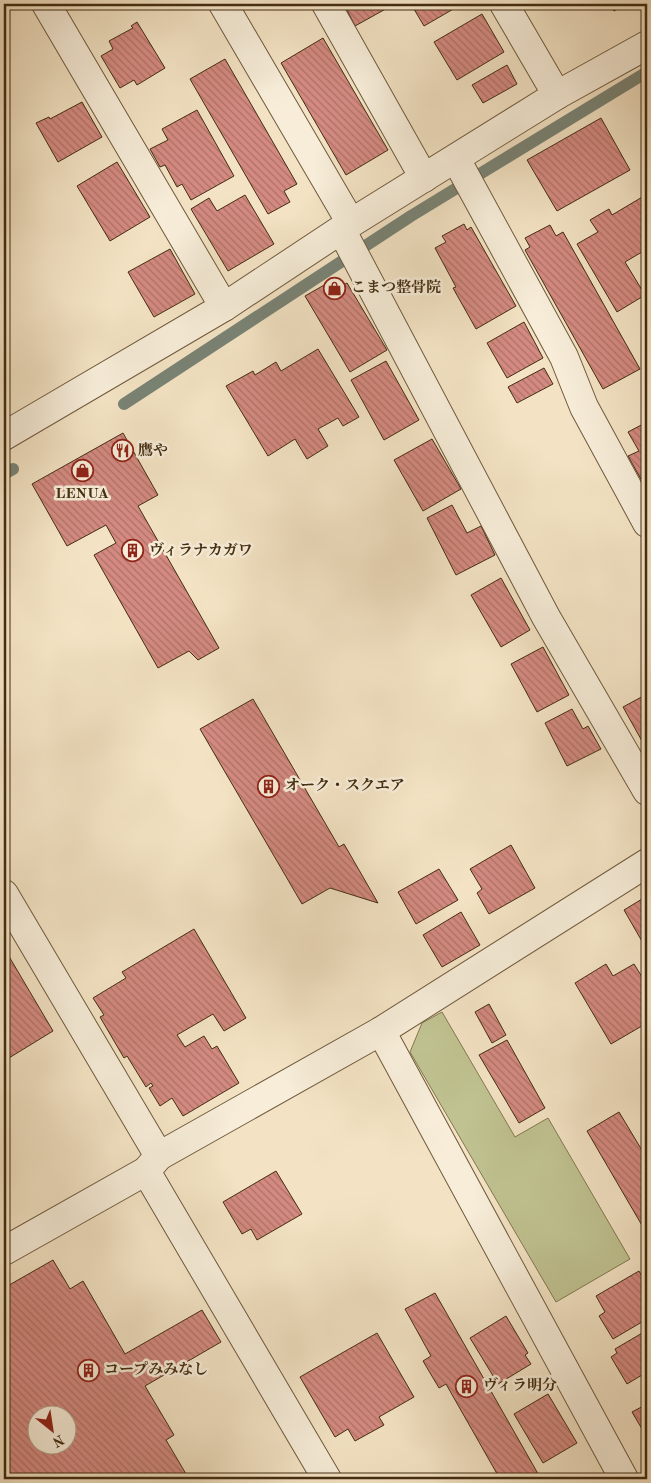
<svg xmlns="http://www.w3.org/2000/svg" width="651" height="1483" font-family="'Old Standard TT','Noto Serif JP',serif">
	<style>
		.grass { fill: #c0c291; stroke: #827850 }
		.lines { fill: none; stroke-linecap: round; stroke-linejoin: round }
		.stream { stroke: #798375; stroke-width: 12 }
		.building { fill: url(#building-back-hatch); stroke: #432d10; fill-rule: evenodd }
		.minor-casing { stroke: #6f5a3d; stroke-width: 30 }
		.minor { stroke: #f7edd9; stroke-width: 28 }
		.labels { text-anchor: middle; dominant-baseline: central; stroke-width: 5; stroke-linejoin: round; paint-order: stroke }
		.poi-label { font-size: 15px; font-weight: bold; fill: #432d10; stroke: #f7edd9; text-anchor: start }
	</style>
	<defs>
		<pattern id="building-back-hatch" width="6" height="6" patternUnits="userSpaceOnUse" patternTransform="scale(1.25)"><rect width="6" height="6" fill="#d48a81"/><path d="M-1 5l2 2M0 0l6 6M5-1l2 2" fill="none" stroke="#ae7168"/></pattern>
	</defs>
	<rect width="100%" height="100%" fill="#f3e3c4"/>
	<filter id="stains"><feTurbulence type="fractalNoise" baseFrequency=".004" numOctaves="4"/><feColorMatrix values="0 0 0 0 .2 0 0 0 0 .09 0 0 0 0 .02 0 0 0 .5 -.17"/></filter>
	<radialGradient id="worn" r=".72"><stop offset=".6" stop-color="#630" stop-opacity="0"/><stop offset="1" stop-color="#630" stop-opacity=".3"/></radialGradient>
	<path class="grass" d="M442,1012l73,125 33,-19 82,141 -74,43 -146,-250 12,-29z"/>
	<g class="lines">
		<g class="stream">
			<path d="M124,404l287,-188 236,-144"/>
			<path d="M4,474l9,-5"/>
		</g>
	</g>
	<g class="building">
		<path d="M344,4h46l1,2 -36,20z"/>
		<path d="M411,4h51l-38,22z"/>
		<path d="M610,4h16l-12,7z"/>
		<path d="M482,14l22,38 -47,28 -23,-38z"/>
		<path d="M137,22l28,46 -28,17 -3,-5 -14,8 -19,-32 12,-7 -4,-8 24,-13 -2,-2z"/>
		<path d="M323,38l65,112 -42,25 -65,-112z"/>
		<path d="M225,59l72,125 -13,7 6,11 -22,12 -78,-135z"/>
		<path d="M507,65l10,19 -34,19 -11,-18z"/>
		<path d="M82,102l20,35 -44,25 -22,-39 13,-6 1,2z"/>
		<path d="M197,110l37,66 -43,24 -9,-16 -5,3 -12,-22 -5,2 -10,-18 18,-9 -6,-11z"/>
		<path d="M601,118l29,52 -73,41 -30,-51z"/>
		<path d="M117,162l33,55 -40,24 -33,-55z"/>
		<path d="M245,195l29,49 -46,27 -37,-62 18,-11 8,13z"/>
		<path d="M644,196l3,5v48l-22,13 20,33 -28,17 -40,-68 21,-12 -8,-12 19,-11 3,6z"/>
		<path d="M464,224l3,6 4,-3 45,79 -40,23 -23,-41 3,-1 -21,-39 11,-6 -4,-6z"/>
		<path d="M550,225l6,11 7,-4 77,137 -37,20 -78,-139 5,-3 -5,-9z"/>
		<path d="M170,249l25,45 -41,23 -26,-45z"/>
		<path d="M347,283l40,67 -37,22 -45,-76 21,-12 5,8z"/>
		<path d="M524,322l19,36 -36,20 -20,-35z"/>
		<path d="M318,349l41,68 -16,9 -5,-8 -20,11 10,17 -21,13 -12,-20 -27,17 -42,-70 27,-15 2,4 21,-13 5,9z"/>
		<path d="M386,361l33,59 -35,20 -33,-60z"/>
		<path d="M544,368l9,16 -36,19 -9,-16z"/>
		<path d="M647,422v68l-19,-34 11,-5 -11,-19z"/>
		<path d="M123,433l35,62 -20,11 81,142 -21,12 -9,-9 -31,17 -64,-113 22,-12 -10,-18 -39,21 -35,-62z"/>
		<path d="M432,439l29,50 -38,22 -29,-51z"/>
		<path d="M452,505l15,28 14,-7 14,29 -39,20 -29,-57z"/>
		<path d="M501,578l29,52 -29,17 -30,-52z"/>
		<path d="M543,647l26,48 -32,17 -26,-48z"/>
		<path d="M647,694v56l-24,-43z"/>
		<path d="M253,699l86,148 5,-3 34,59 -48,-15 -28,16 -102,-175z"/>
		<path d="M572,709l11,20 5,-3 13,23 -34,17 -22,-43z"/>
		<path d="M511,845l24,43 -46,26 -12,-21 5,-4 -12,-20z"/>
		<path d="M439,869l19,31 -42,24 -18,-32z"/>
		<path d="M647,896v54l-23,-40z"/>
		<path d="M461,912l19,33 -38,22 -19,-32z"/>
		<path d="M194,929l52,89 -22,13 -11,-17 -36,21 8,12 19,-11 8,13 5,-3 22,37 -56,33 -11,-18 -12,8 -11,-18 4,-2 -2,-3 -5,4 -19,-31 -3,2 -24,-41 4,-2 -11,-17 33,-20 -4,-6z"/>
		<path d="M4,948l49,83 -49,30z"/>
		<path d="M606,964l7,12 21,-12 13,21v38l-36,21 -36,-61z"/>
		<path d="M489,1004l17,31 -14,8 -17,-31z"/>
		<path d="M507,1040l38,68 -26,15 -40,-68z"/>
		<path d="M619,1112l27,45 1,-1v78l-60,-103z"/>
		<path d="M276,1171l26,43 -45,26 -6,-11 -9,5 -19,-32z"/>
		<path d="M53,1260l17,29 13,-8 42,73 77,-44 19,32 -76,44 29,49 -8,5 23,39h-185v-191zM38,1416h30v30h-30z"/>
		<path d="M639,1271l8,15v33l-34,20 -14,-23 6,-4 -9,-16z"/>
		<path d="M435,1293l106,186h-41l-54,-95 -7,4 -16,-27 8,-5 -26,-47z"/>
		<path d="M506,1316l22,37 -3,2 6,9 -33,20 -28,-46z"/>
		<path d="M644,1332l3,5v35l-20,12 -16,-27 6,-4 -2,-4z"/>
		<path d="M377,1333l37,64 -35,20 5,8 -29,16 -7,-12 -13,8 -35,-60z"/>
		<path d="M548,1394l29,49 -34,20 -29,-49z"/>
		<path d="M647,1404v21l-5,4 -10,-17z"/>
	</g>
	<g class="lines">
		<defs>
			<g id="minor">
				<path d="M46,4l178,303"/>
				<path d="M223,4l128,219"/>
				<path d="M326,4l98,174"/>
				<path d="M504,4l53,91"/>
				<path d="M456,159l108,198 20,50 63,116"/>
				<path d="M342,231l204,386 101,174"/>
				<path d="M4,436l220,-129 127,-84 206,-128 90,-50"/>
				<path d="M4,894l155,262"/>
				<path d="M381,1031l243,448"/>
				<path d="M146,1171l181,308"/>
				<path d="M4,1251l142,-80 13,-15 222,-125 266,-168"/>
			</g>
		</defs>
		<use href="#minor" class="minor-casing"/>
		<use href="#minor" class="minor"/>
	</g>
	<defs>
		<symbol id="shop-ring" viewBox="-11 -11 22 22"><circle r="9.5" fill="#f7edd9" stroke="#8f2418" stroke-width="1.5"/><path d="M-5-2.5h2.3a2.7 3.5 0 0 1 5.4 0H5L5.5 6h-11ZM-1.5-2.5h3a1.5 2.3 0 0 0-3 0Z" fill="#8f2418"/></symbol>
		<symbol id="restaurant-ring" viewBox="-11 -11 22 22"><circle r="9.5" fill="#f7edd9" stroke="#8f2418" stroke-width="1.5"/><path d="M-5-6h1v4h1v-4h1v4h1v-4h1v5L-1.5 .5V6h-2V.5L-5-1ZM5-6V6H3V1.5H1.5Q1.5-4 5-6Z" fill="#8f2418"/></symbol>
		<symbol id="building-ring" viewBox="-11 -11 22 22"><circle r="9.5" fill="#f7edd9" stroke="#8f2418" stroke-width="1.5"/><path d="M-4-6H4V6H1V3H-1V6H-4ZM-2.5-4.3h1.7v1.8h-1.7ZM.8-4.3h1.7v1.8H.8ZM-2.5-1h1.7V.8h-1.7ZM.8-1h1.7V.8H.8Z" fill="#8f2418"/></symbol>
	</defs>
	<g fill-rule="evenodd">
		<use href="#shop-ring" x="322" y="276" width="25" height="25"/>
		<use href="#restaurant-ring" x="110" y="438" width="25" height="25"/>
		<use href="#shop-ring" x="70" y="458" width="25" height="25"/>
		<use href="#building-ring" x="120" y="538" width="25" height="25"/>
		<use href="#building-ring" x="256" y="774" width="25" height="25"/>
		<use href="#building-ring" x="76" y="1358" width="25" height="25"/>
		<use href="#building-ring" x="454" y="1374" width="25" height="25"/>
	</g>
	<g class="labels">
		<g class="poi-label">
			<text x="351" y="288">こまつ整骨院</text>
			<text x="138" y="451">鷹や</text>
			<text x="82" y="494" text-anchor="middle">LENUA</text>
			<text x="149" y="551">ヴィラナカガワ</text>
			<text x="285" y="786">オーク・スクエア</text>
			<text x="104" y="1370">コープみみなし</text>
			<text x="483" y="1386">ヴィラ明分</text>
		</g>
	</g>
	<rect width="651" height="1483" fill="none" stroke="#f3e3c4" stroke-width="20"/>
	<rect x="5" y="5" width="641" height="1473" fill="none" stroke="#432d10" stroke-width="2.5"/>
	<rect x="10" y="10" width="631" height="1463" fill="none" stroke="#432d10"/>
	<g transform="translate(52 1430) rotate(150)"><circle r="24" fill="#f7edd9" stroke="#afa089"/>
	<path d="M0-4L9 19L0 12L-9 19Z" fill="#8f2418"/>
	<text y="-8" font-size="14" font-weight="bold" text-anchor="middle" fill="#432d10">N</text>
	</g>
	<rect width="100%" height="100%" filter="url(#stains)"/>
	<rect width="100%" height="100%" fill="url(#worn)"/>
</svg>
